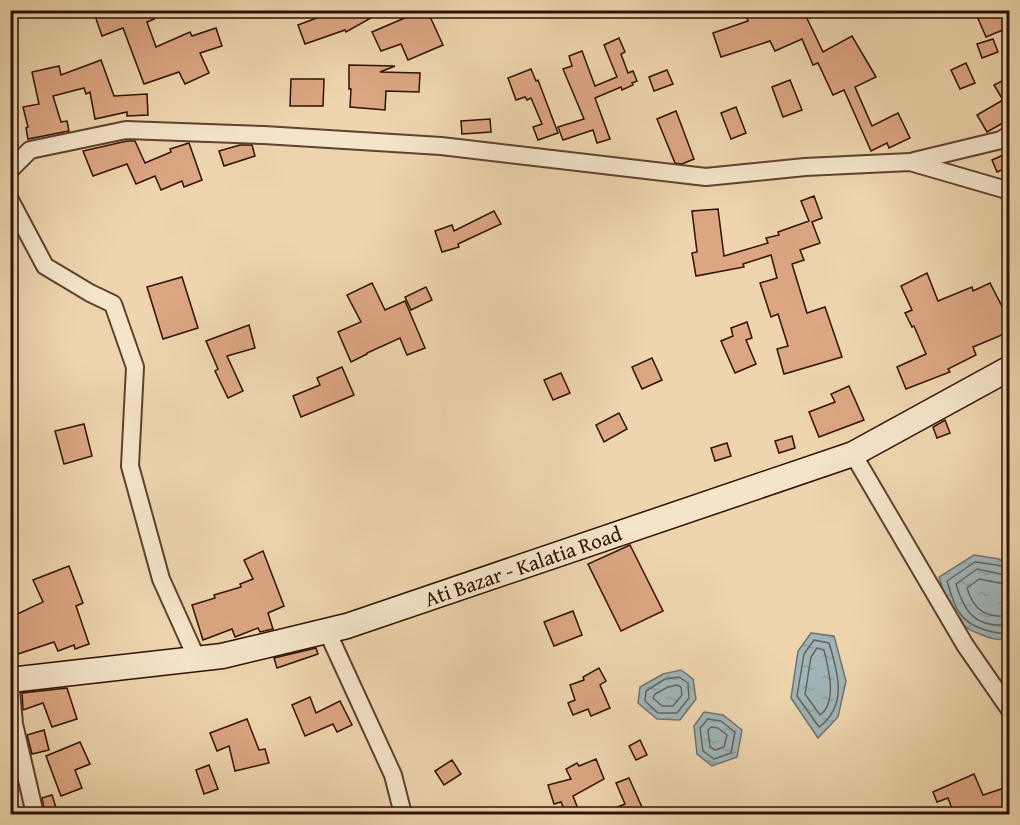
<svg xmlns="http://www.w3.org/2000/svg" width="1020" height="825" font-family="'Gentium Book Plus',serif">
	<style>
		.water { fill: url(#water-ripples); stroke: #72736f; stroke-width: 1.5 }
		.lines { fill: none; stroke-linecap: round; stroke-linejoin: round }
		.shore { stroke: #67625d; stroke-width: 1.5 }
		.building { fill: #dca683; stroke: #2f1003; stroke-width: 1.5 }
		.street-casing { stroke: #5f412e; stroke-width: 20 }
		.secondary-casing { stroke: #2f1003; stroke-width: 27 }
		.street { stroke: #f4e4ca; stroke-width: 16 }
		.secondary { stroke: #f4e4ca; stroke-width: 24 }
		.labels { text-anchor: middle; dominant-baseline: central; stroke-width: 4.5; stroke-linejoin: round; paint-order: stroke }
		.street-label { font-size: 21px; fill: #2f1003; stroke: #f4e4ca }
	</style>
	<defs>
		<pattern id="water-ripples" width="26" height="14" patternUnits="userSpaceOnUse" patternTransform="scale(1.5)"><rect width="26" height="14" fill="#9fb5b7"/><path d="M2 4q2-2 4 0t4 0M15 11q2-2 4 0t4 0" fill="none" stroke="#899b9c"/></pattern>
	</defs>
	<rect width="100%" height="100%" fill="#eed5ae"/>
	<filter id="stains"><feTurbulence type="fractalNoise" baseFrequency=".00333" numOctaves="4"/><feColorMatrix values="0 0 0 0 .2 0 0 0 0 .09 0 0 0 0 .02 0 0 0 .5 -.17"/></filter>
	<radialGradient id="worn" r=".72"><stop offset=".6" stop-color="#630" stop-opacity="0"/><stop offset="1" stop-color="#630" stop-opacity=".3"/></radialGradient>
	<g class="water">
		<path d="M974,555l25,4 10,5v74c-10,3 -17,1 -27,-3 -32,-11 -33,-28 -43,-58z"/>
		<path d="M811,633l23,3 12,45 -8,36 -20,21 -27,-40 7,-47z"/>
		<path d="M681,670l12,9 3,20 -16,21 -23,-1 -19,-16 2,-16 23,-13z"/>
		<path d="M704,712l19,3 19,15 -5,27 -25,9 -15,-12 -3,-28z"/>
	</g>
	<g class="lines">
		<g class="shore">
			<path d="M1010,569l-13,-4 -22,-3 -28,19c7,23 10,39 35,48 10,3 17,5 28,4"/>
			<path d="M1010,576l-33,-7 -21,15c9,30 20,44 54,41"/>
			<path d="M1010,585l-31,-6 -12,9c7,23 19,30 43,28"/>
			<path d="M814,640l15,3c9,29 19,63 -10,84l-22,-31 7,-42z"/>
			<path d="M817,648l7,2c4,17 14,52 -4,65l-15,-21 6,-37z"/>
			<path d="M679,677l9,6 1,15 -12,15h-19l-13,-12 1,-10 19,-12z"/>
			<path d="M677,685l4,2 1,8 -9,11h-11l-9,-8 2,-4 13,-7z"/>
			<path d="M708,719l13,2 14,11 -4,21 -17,6 -11,-8 -3,-23z"/>
			<path d="M711,727l7,1 9,7 -3,12 -9,3 -5,-3 -2,-17z"/>
		</g>
	</g>
	<g class="building">
		<path d="M93,10h25l2,6 10,-3 1,3 19,-6 4,9 -7,3 9,25 34,-15 2,4 24,-8 6,18 -22,7 9,20 -24,11 -6,-12 -35,12 -21,-56 -21,8z"/>
		<path d="M338,10h47l-39,22 -1,-2 -40,14 -7,-19z"/>
		<path d="M404,10h23l16,35 -35,15 -7,-16 -20,7 -9,-19 35,-15z"/>
		<path d="M744,10h27l3,7 14,-7h15l20,42 29,-16 24,41 -21,10 17,39 26,-13 12,25 -21,10 -2,-5 -16,8 -27,-61 -11,5 -15,-32 -5,2 -11,-26 -27,12 -5,-10 -49,16 -8,-24 35,-12z"/>
		<path d="M991,10h13l6,17 -24,10 -9,-21z"/>
		<path d="M619,38l6,14 -4,2 7,19 5,-2 4,10 -5,2 1,2 -11,5 -1,-3 -26,11 15,41 -13,4 -4,-13 -30,10 -5,-13 26,-8 -21,-50 9,-3 -3,-10 13,-5 13,35 22,-9 -13,-32z"/>
		<path d="M993,39l5,13 -16,6 -5,-14z"/>
		<path d="M101,60l13,36 33,-2 1,21 -21,1v-4l-32,7 -5,-27 -4,2 -2,-6 -31,8 8,26 6,-1 2,10 -41,8 -2,-11 2,-1 -5,-20 16,-3 -7,-32 27,-6 2,9z"/>
		<path d="M966,63l9,20 -15,6 -9,-19z"/>
		<path d="M349,65l46,1 -15,6 40,1 -1,19 -33,-1 -1,19 -35,-3 1,-18h-2z"/>
		<path d="M531,69l5,12 2,-1 20,53 -20,7 -5,-13 9,-3 -11,-26 -4,2 -2,-3 -9,3 -8,-22z"/>
		<path d="M667,70l6,14 -19,7 -5,-14z"/>
		<path d="M1010,77v42l-23,13 -10,-17 26,-15 -9,-15z"/>
		<path d="M291,79h33l-1,27h-33z"/>
		<path d="M790,80l12,30 -19,7 -11,-30z"/>
		<path d="M736,107l10,26 -15,6 -10,-26z"/>
		<path d="M676,111l18,48 -12,5 -7,-1 -18,-44z"/>
		<path d="M490,119l1,13 -29,2 -1,-13z"/>
		<path d="M127,141h8l10,22 26,-11 -1,-3 19,-6 13,37 -18,7 -2,-6 -21,9 -6,-14 -19,8 -9,-20 -34,12 -10,-25z"/>
		<path d="M240,145h12l3,11 -31,10 -5,-15z"/>
		<path d="M1010,152v14l-13,6 -5,-12z"/>
		<path d="M814,196l8,22 -10,4 8,21 -20,7 4,10 -12,4 15,49 18,-6 17,50 -58,17 -7,-25 11,-3 -10,-32 -7,3 -11,-34 17,-5 -6,-23 -28,9 1,3 -48,9 -4,-23 5,-1 -5,-41 26,-2 6,47 44,-13 -2,-5 13,-3 -1,-3 31,-11 -8,-20z"/>
		<path d="M494,211l7,13 -43,20 1,3 -17,5 -7,-21 17,-6 2,6z"/>
		<path d="M927,273l11,28 34,-14 1,4 17,-8 19,37v12l-36,15 3,8 -28,14 2,3 -44,17 -9,-22 29,-13 -12,-28 -2,1 -7,-14 7,-3 -11,-24z"/>
		<path d="M182,277l16,51 -35,11 -16,-52z"/>
		<path d="M372,283l13,27 20,-9 20,47 -18,7 -7,-17 -33,15v1l-16,8 -13,-30 23,-10 -14,-27z"/>
		<path d="M426,287l6,13 -21,10 -6,-13z"/>
		<path d="M747,322l5,16 -6,2 10,24 -21,9 -14,-32 12,-5 -2,-8z"/>
		<path d="M249,325l6,23 -28,8 16,35 -15,7 -13,-27 3,-2 -12,-28z"/>
		<path d="M652,358l10,22 -20,9 -10,-22z"/>
		<path d="M342,367l12,28 -53,22 -8,-21 27,-11 -3,-7z"/>
		<path d="M561,373l9,20 -17,7 -9,-20z"/>
		<path d="M849,386l15,34 -45,17 -10,-25 26,-10 -4,-8z"/>
		<path d="M619,413l8,16 -23,13 -8,-17z"/>
		<path d="M945,420l5,13 -13,5 -4,-11z"/>
		<path d="M84,424l8,32 -28,8 -9,-33z"/>
		<path d="M792,436l3,12 -16,5 -4,-12z"/>
		<path d="M727,443l4,13 -16,5 -4,-13z"/>
		<path d="M630,545l33,66 -42,20 -33,-67z"/>
		<path d="M263,551l21,55 -16,7 5,16 -13,3 -2,-4 -23,9 -3,-8 -29,11 -11,-35 23,-7 -1,-3 27,-8 -1,-3 13,-5 -9,-19z"/>
		<path d="M69,566l14,37 -7,3 13,38 -14,5 -1,-4 -16,6 -4,-9 -36,12 -5,-15 -2,1v-23l32,-15 -10,-22z"/>
		<path d="M573,611l9,24 -28,11 -10,-24z"/>
		<path d="M316,648l2,6 -41,14 -3,-10z"/>
		<path d="M599,668l7,13 -6,4 10,23 -19,8 -3,-7 -15,6 -5,-12 7,-3 -5,-15 14,-5 -1,-3z"/>
		<path d="M67,688l10,31 -25,8 -9,-24 -20,7 -1,-17z"/>
		<path d="M310,697l6,16 24,-12 12,24 -15,7 -4,-8 -28,12 -13,-31z"/>
		<path d="M247,719l12,31 6,-1 4,14 -34,8 -6,-25 -12,5 -7,-18z"/>
		<path d="M44,730l5,20 -17,4 -5,-19z"/>
		<path d="M640,740l7,15 -11,5 -7,-14z"/>
		<path d="M80,742l10,22 -15,6 7,18 -21,8 -15,-40z"/>
		<path d="M596,759l8,20 -31,17 7,18h-14l-5,-12 -7,2 -6,-19 23,-6 -5,-10 11,-6 2,3z"/>
		<path d="M452,760l9,14 -17,11 -9,-14z"/>
		<path d="M209,765l9,24 -14,5 -8,-24z"/>
		<path d="M974,774l9,21 27,-9v28h-56l-6,-16 -11,4 -4,-10z"/>
		<path d="M629,778l16,36h-45l25,-10 -9,-21z"/>
		<path d="M52,795l6,19h-13l-3,-16z"/>
	</g>
	<g class="lines">
		<defs>
			<g id="street">
				<path d="M914,161l87,-21 9,-6"/>
				<path d="M10,170l20,-20 96,-20 138,5 177,11 265,31 99,-10 105,-5 100,29"/>
				<path d="M10,200l35,66 45,27 23,11 22,63 -5,99 31,113 36,80"/>
				<path d="M853,454l112,191 45,65"/>
				<path d="M327,631l66,144 10,39"/>
				<path d="M10,680l4,44 21,90"/>
			</g>
			<path id="secondary" d="M10,680l212,-24 125,-30 506,-172 157,-86"/>
		</defs>
		<use href="#street" class="street-casing"/>
		<use href="#secondary" class="secondary-casing"/>
		<use href="#street" class="street"/>
		<use href="#secondary" class="secondary"/>
	</g>
	<g class="labels">
		<g class="street-label">
			<text transform="translate(523 566) rotate(-19)">Ati Bazar - Kalatia Road</text>
		</g>
	</g>
	<rect width="1020" height="825" fill="none" stroke="#eed5ae" stroke-width="36"/>
	<rect x="12" y="12" width="996" height="801" fill="none" stroke="#2f1003" stroke-width="3"/>
	<rect x="18" y="18" width="984" height="789" fill="none" stroke="#2f1003" stroke-width="1.5"/>
	<rect width="100%" height="100%" filter="url(#stains)"/>
	<rect width="100%" height="100%" fill="url(#worn)"/>
</svg>
